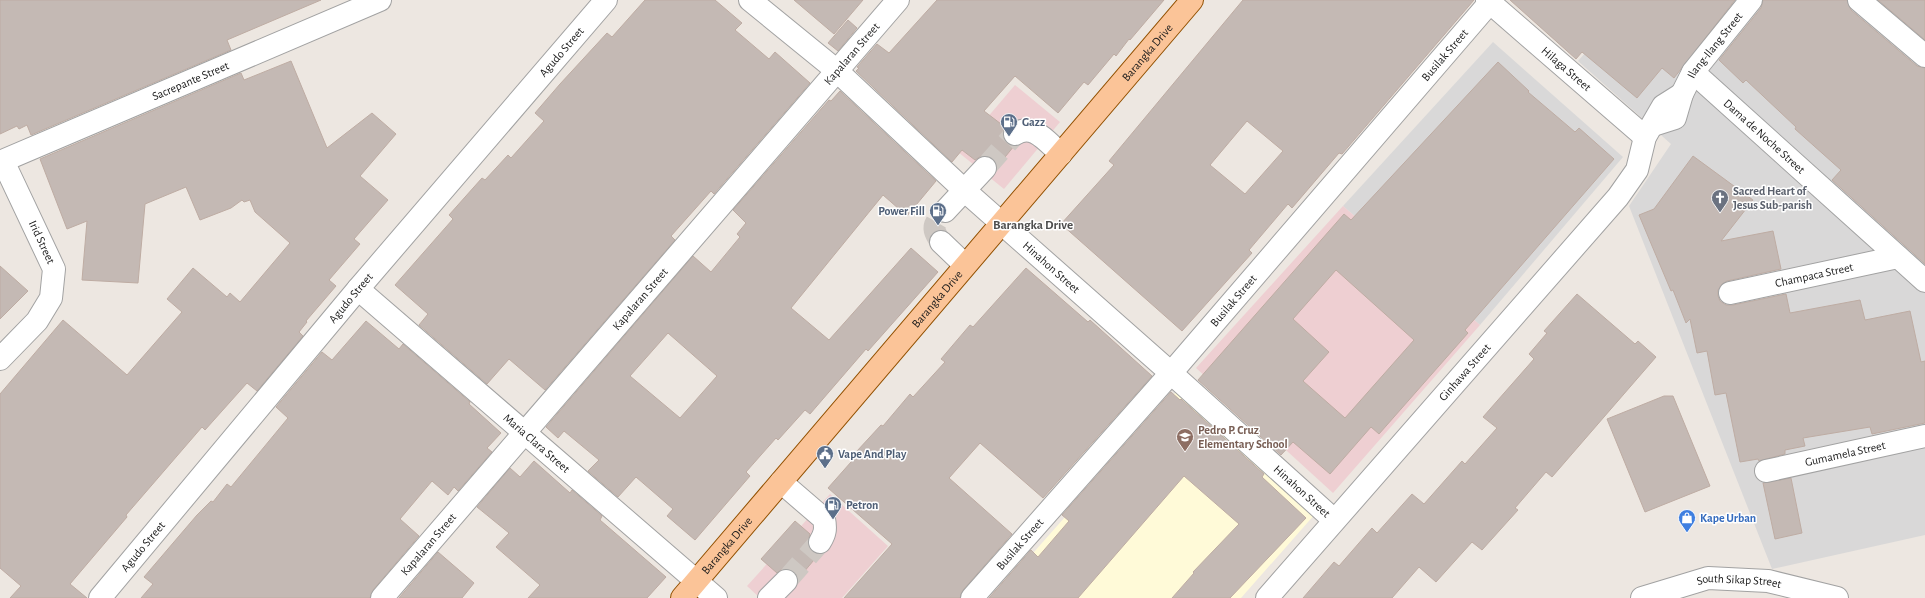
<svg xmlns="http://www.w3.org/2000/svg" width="1925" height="598" font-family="'Alegreya Sans',sans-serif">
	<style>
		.residential { fill: #d9d8d8 }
		.commercial { fill: #eecfd2 }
		.education { fill: #fffad8 }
		.building { fill: #c4b9b4; stroke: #beaca3; fill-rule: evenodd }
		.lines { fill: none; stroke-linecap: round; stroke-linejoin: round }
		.minor-tunnel { stroke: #cec8c3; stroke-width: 22; stroke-dasharray: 22 11; stroke-linecap: butt }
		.minor-casing { stroke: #a2a2a2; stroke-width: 24 }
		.major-casing { stroke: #925001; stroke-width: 24 }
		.minor { stroke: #fff; stroke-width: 22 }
		.major { stroke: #fbc498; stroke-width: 22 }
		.labels { text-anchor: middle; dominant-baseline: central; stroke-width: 3; stroke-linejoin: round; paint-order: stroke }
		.street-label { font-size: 12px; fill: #1b1b1b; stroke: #fff }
		.service-label { font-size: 12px; font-weight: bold; fill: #4e5e75; stroke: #fff; text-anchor: start }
		.worship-label { font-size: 12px; font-weight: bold; fill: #5b616d; stroke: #fff; text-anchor: start }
		.education-label { font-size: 12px; font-weight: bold; fill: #785e54; stroke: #fff; text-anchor: start }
		.shop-label { font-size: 12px; font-weight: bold; fill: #366cbe; stroke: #fff; text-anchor: start }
		.neighbourhood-label { font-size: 13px; font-weight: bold; fill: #4e4e4e; stroke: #fff }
	</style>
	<rect width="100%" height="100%" fill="#ede7e1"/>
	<g class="residential">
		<path d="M1632,0h293v535l-153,34 -143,-363 42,-62 -93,-83z"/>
		<path d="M1493,42l130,115 -143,168 -137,-119z"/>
	</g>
	<g class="commercial">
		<path d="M1015,85l45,37 -56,67 -46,-37z"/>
		<path d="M1343,206l137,119 -147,168 -137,-125z"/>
		<path d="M830,494l58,52 -46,52h-82l-13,-12z"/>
	</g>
	<path class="education" d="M1177,391l139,122 -75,85h-248z"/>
	<g class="building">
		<path d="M0,0h321l-94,40 4,10 -200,85 -4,-10 -8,4 -2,-3 -17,8z"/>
		<path d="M645,0h70l27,23 -7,7 34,29 6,-7 35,31 -96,111 -3,-3 -40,45 4,4 -130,150 -36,-31 -22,25 -68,-59 9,-11 -33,-29 58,-66 -4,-4 33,-37 3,2 23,-25 3,3 33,-37 -9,-8 25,-29 47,-51 5,4z"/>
		<path d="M794,0h69l-29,34z"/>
		<path d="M937,0h227l-34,40 -1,-1 -13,17 -2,-2 -26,31 -4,-3 -26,31 -43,-37 -31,35 21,16 -2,6 1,6 4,5 6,2 -17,21 -3,-8 -6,-3h-7l-6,4 -13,-10 -10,12 -96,-91 3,-3 -2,-1 20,-23 12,9z"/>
		<path d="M1243,0h231l-132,154 -3,-1 -47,55 -4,-4 -39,46 3,3 -70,78 -121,-107 53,-59 -5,-4zM1247,121l36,30 -38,43 -35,-29z"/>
		<path d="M1510,0h225l-61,78 -12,-10 -25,30 -55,-46 -6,7z"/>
		<path d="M1763,0h84l4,10 66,56 8,2v196l-93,-84 9,-10 -46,-41 1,-2 -50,-47 -3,3 -24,-23 42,-52z"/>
		<path d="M1878,0h47v40z"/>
		<path d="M848,20l9,8 -19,23 -10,-8z"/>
		<path d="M291,61l36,87 45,-35 24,21 -36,42 28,24 -34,39 6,5 -31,36 7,6 -30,35 1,1 -8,10 4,4 -46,55 -10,-8 -42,47 -3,-3 -76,88 1,2 -57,67 17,14h-77l11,-12 -21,-18v-174l63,-74 64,55 55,-63 -15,-13 26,-31 34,29 3,-4 10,9 50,-59 -35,-31 -5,-12 -6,2 -2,-2 -11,8 -31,12 -14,-33 -41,17 -7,79 -56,-3 5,-59 -20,8 -27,-70 201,-86 3,7z"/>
		<path d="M1498,62l31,29 -1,1 47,40 4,-4 35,31 -149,171 3,3 -89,101 -8,-7 -41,47 -37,-32 -12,13 -83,-75 146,-166 7,6zM1336,270l78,70 -69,78 -42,-37 26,-29 -36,-33z"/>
		<path d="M840,91l96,90 -29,35 -24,-21 -92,113 38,32 82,-92 27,24 -70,79 -2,-2 -56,65 -5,-4 -27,30 -2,-2 -30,34 4,4 -55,64 -28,-24 6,-7 -37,-32 -18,20 -30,-26 11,-11 -35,-29 -6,7 -12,-11 147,-171 18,16 29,-35 -3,-3 9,-11 -13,-13 96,-110 2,1zM668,333l49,43 -37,42 -50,-42z"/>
		<path d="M1693,156l60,44 -32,41 52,-10 8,38 -54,12 -5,3 -4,6v6l2,5 6,4h7l53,-11 4,19 70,-13 5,20 45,-9 11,51 4,-1v62l-53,11 -2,-7 -67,11 2,8 -20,4v4l-26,7 -1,-2 -18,3 -14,-69 -11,2 -8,-44 -10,2 -7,-34 -4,4 -13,-33 -2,1 -32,-76 15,-6z"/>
		<path d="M0,266l28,25 -28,28z"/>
		<path d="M1026,268l62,54 2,-2 62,56 -109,122 -63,-55 -31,35 63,56 -49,56 -3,8h-116l48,-54 -64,-56 31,-35 -2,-2 24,-26 2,1 27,-32 3,3 32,-35 -4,-3 29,-34 3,2z"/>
		<path d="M1577,294l58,50 3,-3 18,16 -104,120 -6,-5 -31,36 3,2 -36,40 -10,-8 -36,40 -17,-15 -27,31h-89l31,-36 5,4 33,-38 5,5 35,-39 12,10 38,-43 3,3 32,-36 -14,-11 51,-58 -5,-5 18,-21 -3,-2z"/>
		<path d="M366,321l33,28 4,-5 67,58 -1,2 32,29 -14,15 5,4 -34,39 -4,-4 -6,8 -16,-14 -32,38 19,17 -46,54 -3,8h-229l12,-14 -9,-7 53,-62 14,-14 2,1 14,-18 4,3 57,-69 -12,-11 46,-55 10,8z"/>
		<path d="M1171,392l9,8 1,-1 83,75 -2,3 44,41 -76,80h-58l22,-25 -1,-1 46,-48 -55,-48 -106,122h-89l42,-48 7,7 31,-36 -7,-6z"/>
		<path d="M1664,396h9l37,90 -65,26 -38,-93z"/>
		<path d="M534,461l36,32 2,-3 30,26 -2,4 66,57 -19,21h-119l12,-13 -44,-38 13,-14 -32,-26 33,-39 10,9z"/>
		<path d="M1791,478l11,55 -27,6 -12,-56z"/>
		<path d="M795,521l15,13 -2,8 1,6 4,5 6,1 -21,25 -3,-7 -6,-3h-7l-5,4 -16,-14z"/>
		<path d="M438,552l36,31 -12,15h-63z"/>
	</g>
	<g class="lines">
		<g class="minor-tunnel">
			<path d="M985,168l30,-34"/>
			<path d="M941,242c-11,-15 -7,-18 4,-31"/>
			<path d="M786,581l34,-39"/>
		</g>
		<defs>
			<g id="minor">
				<path id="s1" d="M750,0l86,70 128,120 207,183 163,147"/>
				<path id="s2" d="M1487,0l158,137"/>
				<path d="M1859,0l66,56"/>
				<path id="s3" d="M1693,72l232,209"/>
				<path id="s4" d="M1653,125l22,-7 7,-24 11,-22 58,-72"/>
				<path d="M1015,134c18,-12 32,8 46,20"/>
				<path id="s5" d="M0,162l380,-162"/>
				<path d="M945,211l40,-43"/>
				<path d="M941,242l24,23"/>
				<path id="s6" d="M358,289l358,309"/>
				<path id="s7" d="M1730,293l168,-36"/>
				<path d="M0,359l37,-38 14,-23 3,-29 -51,-108"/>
				<path id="s8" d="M1766,471l159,-35"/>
				<path d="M781,482l43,37c2,10 1,15 -4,23"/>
				<path id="s9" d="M100,598l258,-309 248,-289"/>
				<path id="s10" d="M382,598l516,-598"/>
				<path d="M769,598l17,-17"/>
				<path id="s11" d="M972,598l199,-225 321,-373"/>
				<path id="s12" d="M1267,598l351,-401 19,-27 8,-33 18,-31 19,-12"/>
				<path id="s13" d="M1642,598l66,-20 60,3 69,17"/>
			</g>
			<g id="major">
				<path id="s14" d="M682,598l510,-598"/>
			</g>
		</defs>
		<use href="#minor" class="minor-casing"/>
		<use href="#major" class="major-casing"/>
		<use href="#minor" class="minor"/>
		<use href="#major" class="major"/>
	</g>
	<defs>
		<symbol id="fuel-pin" viewBox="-11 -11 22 30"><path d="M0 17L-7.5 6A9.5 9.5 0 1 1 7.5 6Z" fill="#5c6f8a" stroke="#fff"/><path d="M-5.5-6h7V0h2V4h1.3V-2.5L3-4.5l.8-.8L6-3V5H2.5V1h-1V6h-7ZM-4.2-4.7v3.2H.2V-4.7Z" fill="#fff"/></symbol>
		<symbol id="church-pin" viewBox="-11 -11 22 30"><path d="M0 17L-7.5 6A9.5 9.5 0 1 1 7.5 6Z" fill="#6b7280" stroke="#fff"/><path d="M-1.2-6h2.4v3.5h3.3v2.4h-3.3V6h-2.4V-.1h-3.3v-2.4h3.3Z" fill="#fff"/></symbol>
		<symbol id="school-pin" viewBox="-11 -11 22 30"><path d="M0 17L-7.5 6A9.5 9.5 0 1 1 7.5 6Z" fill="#8d6e63" stroke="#fff"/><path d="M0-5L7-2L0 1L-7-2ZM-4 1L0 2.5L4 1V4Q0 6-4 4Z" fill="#fff"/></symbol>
		<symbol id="civic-pin" viewBox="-11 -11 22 30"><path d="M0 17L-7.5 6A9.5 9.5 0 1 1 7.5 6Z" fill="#5c6f8a" stroke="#fff"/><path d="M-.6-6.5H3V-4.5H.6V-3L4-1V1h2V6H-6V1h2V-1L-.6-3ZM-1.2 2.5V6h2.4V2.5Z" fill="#fff"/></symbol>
		<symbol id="shop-pin" viewBox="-11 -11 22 30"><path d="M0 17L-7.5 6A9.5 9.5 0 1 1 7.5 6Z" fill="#3f7fe0" stroke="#fff"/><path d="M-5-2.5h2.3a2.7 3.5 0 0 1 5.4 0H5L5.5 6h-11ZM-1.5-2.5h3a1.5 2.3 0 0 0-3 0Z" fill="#fff"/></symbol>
	</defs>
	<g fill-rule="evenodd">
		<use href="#fuel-pin" x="999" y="112" width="20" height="27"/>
		<use href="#church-pin" x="1710" y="188" width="20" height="27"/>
		<use href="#fuel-pin" x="928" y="201" width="20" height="27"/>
		<use href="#school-pin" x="1175" y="427" width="20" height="27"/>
		<use href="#civic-pin" x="815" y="444" width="20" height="27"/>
		<use href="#fuel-pin" x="823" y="495" width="20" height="27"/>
		<use href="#shop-pin" x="1677" y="508" width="20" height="27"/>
	</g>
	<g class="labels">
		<g class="street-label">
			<text stroke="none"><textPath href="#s4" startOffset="107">Ilang-Ilang Street</textPath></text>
			<text stroke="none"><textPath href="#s9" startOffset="715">Agudo Street</textPath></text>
			<text stroke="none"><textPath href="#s10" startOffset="719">Kapalaran Street</textPath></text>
			<text stroke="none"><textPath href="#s14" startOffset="717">Barangka Drive</textPath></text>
			<text stroke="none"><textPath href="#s11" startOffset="720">Busilak Street</textPath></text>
			<text stroke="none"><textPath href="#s2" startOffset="105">Hilaga Street</textPath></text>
			<text stroke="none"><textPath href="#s5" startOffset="207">Sacrepante Street</textPath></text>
			<text stroke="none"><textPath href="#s3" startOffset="96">Dama de Noche Street</textPath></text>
			<text transform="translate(42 242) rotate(65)">Irid Street</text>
			<text stroke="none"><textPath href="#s1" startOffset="403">Hinahon Street</textPath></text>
			<text stroke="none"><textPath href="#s7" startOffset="86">Champaca Street</textPath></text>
			<text stroke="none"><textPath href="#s9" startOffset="391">Agudo Street</textPath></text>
			<text stroke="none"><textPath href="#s10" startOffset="395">Kapalaran Street</textPath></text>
			<text stroke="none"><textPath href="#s14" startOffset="393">Barangka Drive</textPath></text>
			<text stroke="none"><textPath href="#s11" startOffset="396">Busilak Street</textPath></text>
			<text stroke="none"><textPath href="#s12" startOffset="300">Ginhawa Street</textPath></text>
			<text stroke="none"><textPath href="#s6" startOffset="236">Maria Clara Street</textPath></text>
			<text stroke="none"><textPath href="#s8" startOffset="81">Gumamela Street</textPath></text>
			<text stroke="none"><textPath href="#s1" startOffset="739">Hinahon Street</textPath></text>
			<text stroke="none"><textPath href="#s11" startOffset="72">Busilak Street</textPath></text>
			<text stroke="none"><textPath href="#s10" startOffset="71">Kapalaran Street</textPath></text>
			<text stroke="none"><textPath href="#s14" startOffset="69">Barangka Drive</textPath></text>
			<text stroke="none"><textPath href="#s9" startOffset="67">Agudo Street</textPath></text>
			<text stroke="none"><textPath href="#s13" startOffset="100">South Sikap Street</textPath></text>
		</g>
		<g class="service-label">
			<text x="1022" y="122">Gazz</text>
			<text x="925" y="211" text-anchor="end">Power Fill</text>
			<text x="838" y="454">Vape And Play</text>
			<text x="846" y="505">Petron</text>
		</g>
		<g class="worship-label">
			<text x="1733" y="191">Sacred Heart of<tspan x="1733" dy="14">Jesus Sub-parish</tspan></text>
		</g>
		<g class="education-label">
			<text x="1198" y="430">Pedro P. Cruz<tspan x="1198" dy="14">Elementary School</tspan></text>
		</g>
		<g class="shop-label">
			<text x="1700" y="518">Kape Urban</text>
		</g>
		<g class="neighbourhood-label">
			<text x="1033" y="225">Barangka Drive</text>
		</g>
	</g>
</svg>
